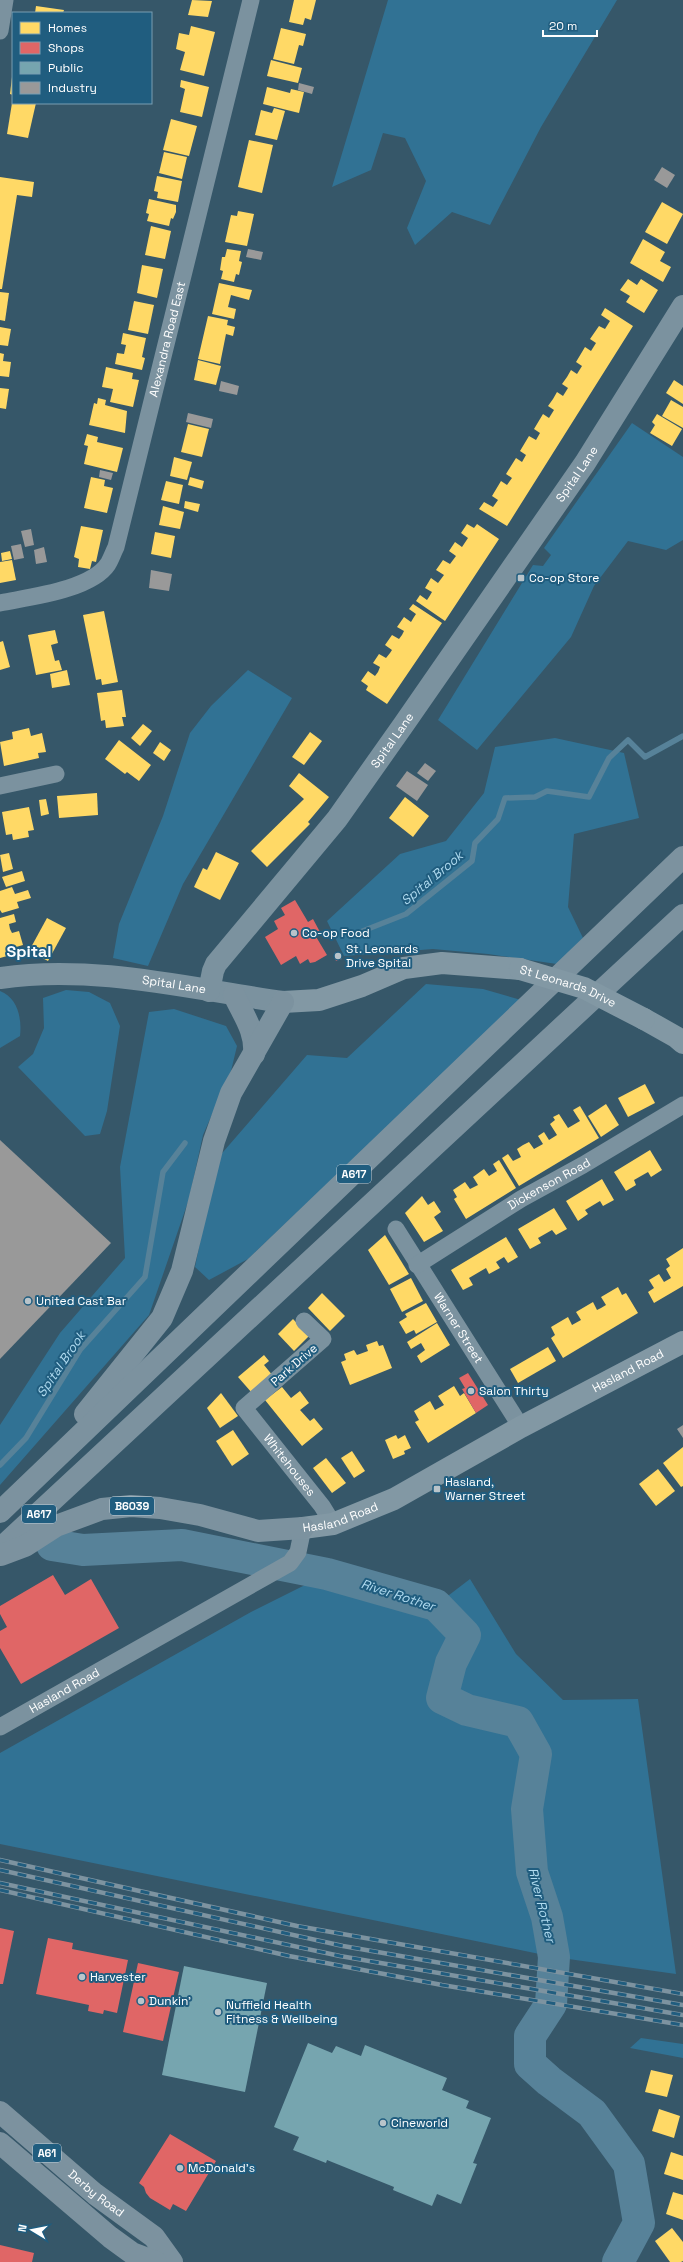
<svg xmlns="http://www.w3.org/2000/svg" width="683" height="2262" font-family="'Space Grotesk',sans-serif">
	<style>
		.green { fill: #317294 }
		.homes { fill: #ffd966 }
		.shops { fill: #e06666 }
		.public { fill: #76a5af }
		.industry { fill: #999 }
		.lines { fill: none; stroke-linecap: round; stroke-linejoin: round }
		.stream { stroke: #578299; stroke-width: 5.5 }
		.river { stroke: #578299; stroke-width: 32 }
		.minor { stroke: #7b929f; stroke-width: 17 }
		.tertiary { stroke: #7b929f; stroke-width: 22 }
		.secondary { stroke: #8298a4; stroke-width: 22 }
		.trunk { stroke: #7c929f; stroke-width: 22 }
		.rail-casing { stroke: #7d93a0; stroke-width: 4.5 }
		.rail { stroke: #205d7f; stroke-width: 3; stroke-dasharray: 9; stroke-linecap: butt }
		.secondary-bridge { stroke: #8298a4; stroke-width: 22 }
		.poi-dot { fill: #b9c4ca; stroke: #205d7f; stroke-width: 1.5 }
		.labels { text-anchor: middle; dominant-baseline: central; stroke-width: 4; stroke-linejoin: round; paint-order: stroke }
		.shield { fill: #205d7f; stroke: #bcced9; stroke-width: 1 }
		.shield-label { font-size: 11px; font-weight: bold; fill: #fff }
		.street-label { font-size: 12px; fill: #fff; stroke: #205d7f }
		.poi-label { font-size: 12px; fill: #fff; stroke: #205d7f; text-anchor: start }
		.water-label { font-size: 13px; font-style: italic; fill: #afdaef; stroke: #205d7f }
		.district-label { font-size: 16px; font-weight: bold; fill: #fff; stroke: #205d7f }
	</style>
	<rect width="100%" height="100%" fill="#365769"/>
	<g class="green">
		<path d="M388,0h229l-76,127 -51,98 -38,-13 -37,33 -8,-17 19,-47 -21,-43 -22,-5 -12,37 -39,17z"/>
		<path d="M632,423l51,34v83l-17,10 -38,-9 -34,45 -23,51 -94,113 -39,-30 95,-155 10,1 8,-11 -7,-7z"/>
		<path d="M248,670l44,28 -109,186 -35,82 -35,-8 6,-34 44,-108 27,-83 21,-27z"/>
		<path d="M555,738l69,15 15,65 -65,16 -6,73 15,31 -26,26 -69,-10 -55,-5 -89,7 -17,-35 73,-67 46,-13 38,-48 11,-46z"/>
		<path d="M426,984l57,5 38,11 -273,259 -39,21 -14,-13 22,-108 90,-104 40,3z"/>
		<path d="M66,990l23,2 21,11 10,23 -13,85 -7,23 -15,2 -67,-69 15,-13 11,-26 -1,-30z"/>
		<path d="M0,991c18,7 22,28 20,45l-20,12z"/>
		<path d="M174,1009l52,17 11,20 -6,25 -28,64 -14,64 -40,116 -149,170v-60l60,-92 65,-75 -5,-91 29,-155z"/>
		<path d="M327,1574l109,31 34,-26 46,75 47,46 75,-1 38,275 -122,-17 -554,-113v-91l251,-141z"/>
		<path d="M641,2038l42,6v14l-53,-10z"/>
	</g>
	<g class="homes">
		<path d="M192,0l20,1 -4,16 -20,-2z"/>
		<path d="M294,0h22l-5,20 -6,-2 -2,7 -14,-3z"/>
		<path d="M36,6l28,4 -1,3h-28z"/>
		<path d="M191,26l24,6 -11,44 -24,-6 5,-18 -9,-3 3,-16 10,2z"/>
		<path d="M281,28l25,6 -3,12 -4,-1 -5,19 -21,-5z"/>
		<path d="M271,60l31,8 -4,15 -31,-7z"/>
		<path d="M12,77h1v18l-3,-1z"/>
		<path d="M181,80l28,7 -7,30 -22,-5 5,-23 -5,-2z"/>
		<path d="M267,87l23,6 1,-4 13,3 -5,21 -36,-9z"/>
		<path d="M12,103h24l-8,35 -21,-4z"/>
		<path d="M274,108l11,3 -8,29 -22,-5 6,-25 11,3z"/>
		<path d="M171,119l26,7 -8,30 -26,-6z"/>
		<path d="M249,140l24,5 -11,48 -24,-6z"/>
		<path d="M164,152l23,5 -5,22 -23,-6z"/>
		<path d="M157,176l25,5 -4,21 -21,-4 1,-6 -4,-1z"/>
		<path d="M0,177l34,5 -2,15 -15,-2 -15,94h-2z"/>
		<path d="M149,199l27,6v7l-3,7 -2,-1 -2,8 -22,-5 2,-7 -3,-1z"/>
		<path d="M662,202l21,12 -16,30 -22,-12z"/>
		<path d="M238,211l16,3 -7,32 -22,-4 6,-27 6,1z"/>
		<path d="M151,226l20,5 -6,28 -20,-4z"/>
		<path d="M643,239l22,13 -5,9 11,6 -8,15 -33,-19z"/>
		<path d="M227,249l14,2 -2,10 3,1 -3,13 -3,-1 -2,8 -13,-3 2,-8 -3,-1 2,-13h3z"/>
		<path d="M142,265l21,4 -6,29 -20,-5z"/>
		<path d="M628,279l9,6 4,-6 17,11 -14,23 -18,-11 4,-6 -10,-6z"/>
		<path d="M219,283l33,7 -3,10 -18,-5 -3,12 8,2 -2,10 -22,-5z"/>
		<path d="M0,292l9,1 -4,28 -5,-1z"/>
		<path d="M134,301l20,4 -6,29 -20,-4z"/>
		<path d="M605,308l28,18 -126,200 -28,-17 5,-7 9,5 5,-7 -6,-4 9,-15 6,4 5,-7 -6,-4 10,-16 6,4 4,-7 -6,-4 9,-15 7,4 4,-7 -6,-4 9,-15 6,4 5,-8 -6,-4 5,-7 4,-7 6,4 5,-8 -6,-4 5,-7 4,-7 6,4 5,-8 -6,-4 9,-15 6,4 5,-8 -6,-4 9,-13 6,3 5,-8 -9,-6z"/>
		<path d="M208,316l20,4 -1,5 8,2 -2,9 -7,-2 -6,30 -22,-5z"/>
		<path d="M0,327l11,2 -3,17 -8,-1z"/>
		<path d="M123,333l23,5 -4,19 3,1 -3,12 -27,-6 2,-11 7,1 2,-9 -5,-1z"/>
		<path d="M0,353l4,1 -1,7 8,1 -2,15 -9,-1z"/>
		<path d="M198,360l23,6 -5,19 -22,-5z"/>
		<path d="M106,367l27,6 -1,6 7,1 -6,27 -23,-5 3,-13 -11,-2z"/>
		<path d="M674,380l9,6v18l-17,-11z"/>
		<path d="M0,388l9,1 -3,20 -6,-1z"/>
		<path d="M98,398l8,2 -1,5 22,6 -2,22 -36,-8 5,-22 3,1z"/>
		<path d="M671,400l12,7v21l-21,-12z"/>
		<path d="M657,414l25,15 -10,17 -22,-13 5,-8 -3,-3z"/>
		<path d="M188,424l21,5 -7,28 -21,-5z"/>
		<path d="M87,434l11,3 -1,5 26,6 -6,24 -33,-8 4,-18 -4,-1z"/>
		<path d="M174,457l18,5 -5,18 -17,-4z"/>
		<path d="M91,477l14,3 -1,6 9,2 -6,25 -23,-5z"/>
		<path d="M190,477l14,4 -2,8 -14,-4z"/>
		<path d="M166,481l17,4 -4,19 -18,-4z"/>
		<path d="M185,501l15,3 -2,8 -14,-4z"/>
		<path d="M163,506l21,6 -4,17 -21,-4z"/>
		<path d="M467,524l7,4 3,-4 22,15 -54,82 -29,-20 4,-6 7,5 2,-3 3,-5 -7,-4 6,-10 7,5 6,-8 -8,-5 7,-10 7,4 6,-8 -7,-5 6,-9 7,5 6,-9 -7,-5z"/>
		<path d="M81,526l22,4 -7,32 -4,-1 -2,8 -12,-2 1,-8 -5,-2z"/>
		<path d="M155,532l20,4 -4,22 -20,-4z"/>
		<path d="M10,551l2,8 -10,2 -1,-8z"/>
		<path d="M12,560l4,20 -16,3v-21z"/>
		<path d="M413,604l29,19 -55,81 -21,-14 2,-4 -7,-5 7,-10 7,5 3,-4 2,-5 -7,-4 6,-9 7,4 4,-5 2,-3 -7,-5 7,-10 7,4 3,-4 2,-4 -7,-4 7,-10 7,5 3,-5 2,-3 -7,-5z"/>
		<path d="M104,611l14,71 -16,3 -1,-6 -5,1 -13,-65z"/>
		<path d="M55,630l3,13 -7,2 4,16 4,-1 3,10 -26,5 -8,-40z"/>
		<path d="M3,641l7,26 -10,3v-28z"/>
		<path d="M67,670l3,15 -18,3 -2,-14z"/>
		<path d="M122,690l4,27h-4l2,9 -18,2 -1,-8 -4,1 -4,-28z"/>
		<path d="M143,724l9,7 -12,15 -9,-8z"/>
		<path d="M29,728l2,8 11,-3 4,19 -8,1 1,5 -35,8 -4,-24 13,-3 -1,-7z"/>
		<path d="M310,732l12,9 -18,24 -12,-8z"/>
		<path d="M119,740l32,25 -12,16 -12,-9 -2,2 -20,-15z"/>
		<path d="M160,742l11,8 -7,11 -11,-8z"/>
		<path d="M299,773l30,24 -21,25 2,2 -43,43 -16,-16 53,-52 -15,-13z"/>
		<path d="M97,793l1,22 -39,3 -2,-22z"/>
		<path d="M405,797l24,19 -16,21 -24,-19z"/>
		<path d="M46,799l3,15 -8,2 -2,-16z"/>
		<path d="M29,807l5,23 -6,1 1,6 -16,3 -1,-6 -6,1 -4,-23z"/>
		<path d="M216,852l23,11 -19,37 -26,-13 9,-19 4,2z"/>
		<path d="M9,853l4,16 -10,3 -3,-17z"/>
		<path d="M22,871l3,10 -19,6 -4,-10z"/>
		<path d="M12,887l3,7 13,-4 3,8 -14,4 2,6 -17,5 -2,-3v-19z"/>
		<path d="M14,914l2,8 -7,2 1,5 2,4 7,-2 4,14 -7,2 2,6 -18,5v-40z"/>
		<path d="M47,918l19,10 -18,33 -19,-10z"/>
		<path d="M645,1084l10,19 -27,14 -10,-19z"/>
		<path d="M606,1104l13,21 -18,12 -13,-21z"/>
		<path d="M580,1106l19,32 -80,48 -17,-28 6,-4 5,7 8,-4 -4,-8 6,-4 6,-3 5,7 9,-5 -5,-8 6,-4 5,8 8,-5 -7,-11 5,-4 -2,-3 6,-3 9,14 12,-7 -7,-11z"/>
		<path d="M650,1150l12,20 -11,7 -3,-5 -14,8 2,5 -10,6 -12,-19z"/>
		<path d="M499,1160l17,28 -50,31 -12,-20 3,-2 -4,-7 12,-8 5,7 8,-4 -5,-8 11,-8 5,7 8,-5 -4,-7z"/>
		<path d="M602,1179l12,21 -11,6 -3,-5 -15,9 3,4 -10,7 -12,-20z"/>
		<path d="M422,1196l6,9 6,-4 7,11 -7,5 9,14 -19,11 -19,-29z"/>
		<path d="M554,1208l13,21 -11,6 -4,-5 -14,8 3,5 -11,6 -12,-20z"/>
		<path d="M385,1235l24,39 -20,11 -21,-35z"/>
		<path d="M506,1237l12,20 -10,6 -4,-6 -8,5 4,6 -11,6 -3,-6 -17,10 4,7 -10,5 -12,-20z"/>
		<path d="M683,1248v38l-29,17 -6,-11 6,-4 -5,-8 10,-6 5,8 7,-4 -5,-9 4,-3 -4,-7z"/>
		<path d="M411,1278l12,23 -21,11 -12,-23z"/>
		<path d="M618,1287l4,8 4,-2 12,20 -75,45 -12,-20 4,-3 -4,-8 17,-10 4,8 9,-5 -5,-8 17,-10 4,8 4,-2 5,-3 -5,-8z"/>
		<path d="M322,1293l23,23 -15,15 -22,-23z"/>
		<path d="M426,1303l11,19 -21,12 -2,-4 -8,4 -7,-12 8,-5 -2,-3z"/>
		<path d="M293,1319l16,17 -15,15 -16,-17z"/>
		<path d="M437,1323l13,22 -29,18 -4,-7 8,-6 -4,-7 -10,6 -4,-7z"/>
		<path d="M377,1341l2,5 4,-1 9,23 -42,17 -9,-23 5,-2 -2,-6 10,-4 3,5 11,-4 -2,-6z"/>
		<path d="M548,1347l8,14 -38,22 -8,-14z"/>
		<path d="M264,1355l5,6 -5,4 9,11 -21,17 -14,-16z"/>
		<path d="M454,1386l6,10 4,-3 12,20 -48,30 -13,-21 4,-2 -5,-9 16,-10 5,9 9,-5 -6,-9z"/>
		<path d="M282,1387l9,11 9,-7 9,12 -9,7 10,11 4,-3 9,11 -21,17 -37,-46z"/>
		<path d="M221,1393l17,23 -18,12 -13,-20z"/>
		<path d="M233,1430l16,24 -17,12 -16,-25z"/>
		<path d="M396,1435l2,4 7,-4 6,13 -7,3 1,3 -12,5 -8,-19z"/>
		<path d="M683,1447v39l-2,1 -18,-24z"/>
		<path d="M352,1451l13,20 -11,7 -13,-20z"/>
		<path d="M326,1458l20,25 -14,10 -19,-25z"/>
		<path d="M658,1469l17,22 -19,15 -17,-22z"/>
		<path d="M651,2070l22,5 -6,22 -22,-5z"/>
		<path d="M659,2109l21,7 -6,22 -22,-7z"/>
		<path d="M671,2152l12,4v24l-19,-6z"/>
		<path d="M673,2192l10,3v25l-17,-6z"/>
		<path d="M672,2228l11,14v19l-2,1h-11l-15,-21z"/>
	</g>
	<g class="shops">
		<path d="M295,900l13,22 5,-3 7,13 -5,3 12,20 -12,7 -5,1 -2,-4 -8,5 -4,-8 -15,9 -16,-28 13,-8 -4,-8 11,-6 -4,-7z"/>
		<path d="M340,952l2,7 -6,2 -2,-7z"/>
		<path d="M468,1373l20,32 -12,8 -14,-24 3,-1 -6,-10z"/>
		<path d="M53,1575l12,20 26,-16 28,49 -98,56 -21,-36v-17l7,-4 -7,-13v-8z"/>
		<path d="M0,1928l14,3 -11,53h-3z"/>
		<path d="M48,1938l25,5 -1,6 56,11 -11,53 -13,-3 -1,4 -15,-3 1,-6 -53,-11z"/>
		<path d="M138,1963l41,9 -16,69 -40,-9z"/>
		<path d="M170,2134l46,27 -30,50 -13,-7 -3,6 -20,-12 -4,-5 -2,-6 -5,-4z"/>
		<path d="M0,2245l34,8 -2,9h-32z"/>
	</g>
	<g class="public">
		<path d="M184,1966l83,17 -22,109 -83,-17z"/>
		<path d="M308,2043l24,10 4,-7 25,10 4,-11 82,33 -5,12 27,11 -3,7 25,10 -18,45 4,1 -16,40 -24,-10 -5,12 -39,-16 1,-3 -67,-27 -1,3 -33,-13 6,-13 -25,-10z"/>
	</g>
	<g class="industry">
		<path d="M299,83l15,4 -2,7 -14,-4z"/>
		<path d="M662,167l13,8 -8,13 -13,-8z"/>
		<path d="M248,249l15,3 -2,8 -15,-3z"/>
		<path d="M221,381l18,5 -2,9 -18,-4z"/>
		<path d="M188,413l25,6 -2,9 -25,-6z"/>
		<path d="M100,470l13,3 -2,7 -12,-3z"/>
		<path d="M31,529l3,16 -9,2 -4,-16z"/>
		<path d="M21,544l3,14 -10,2 -3,-14z"/>
		<path d="M44,547l3,15 -11,2 -2,-14z"/>
		<path d="M151,570l21,4 -3,17 -20,-3z"/>
		<path d="M425,763l11,8 -8,10 -11,-8z"/>
		<path d="M407,771l21,14 -11,16 -21,-15z"/>
		<path d="M0,1140l111,103 -111,116z"/>
		<path d="M683,1425v13l-6,-9z"/>
	</g>
	<g class="lines">
		<g class="stream">
			<path d="M355,934l51,-20 66,-53 3,-18 23,-24 7,-21 30,-1 12,-6 42,6 20,-39 19,-18 17,17 38,-21"/>
			<path d="M0,1465l26,-27 54,-88 65,-73 18,-105 22,-29"/>
		</g>
		<path class="river" d="M52,1545l31,5 99,-5 145,29 109,31 29,30 -14,28 -9,35 25,12 51,12 18,32 -9,55 5,63 15,45 7,40 -3,47 -21,32v28l19,17 43,32 37,51 10,59 -21,39"/>
		<g class="minor">
			<path d="M0,31l5,-31"/>
			<path id="s1" d="M0,603c29,-6 91,-13 108,-39 3,-5 5,-11 8,-17l135,-547"/>
			<path d="M0,786l56,-12"/>
			<path id="s2" d="M396,1229l125,198"/>
			<path id="s3" d="M417,1265l104,-66 62,-34 100,-60"/>
			<path id="s4" d="M304,1321l19,18 -79,69 78,98 11,18"/>
			<path id="s5" d="M0,1727l290,-164 8,-11 5,-24"/>
		</g>
		<g class="tertiary">
			<path id="s6" d="M0,978c94,-14 191,11 283,24"/>
			<path id="s7" d="M209,991l4,-20 3,-7 121,-145 67,-95 181,-261 98,-157"/>
		</g>
		<g class="secondary">
			<path d="M283,1002l36,-2 43,-14 42,-18 38,-5 78,6"/>
			<path d="M644,1019l32,18 7,6"/>
			<path id="s8" d="M303,1528l30,-4 61,-25 127,-72 162,-85"/>
		</g>
		<g class="trunk">
			<path d="M234,995c9,20 22,36 20,59"/>
			<path d="M85,1414l77,-96 20,-47 32,-130 17,-48 52,-91"/>
			<path d="M0,1512l683,-655"/>
			<path d="M0,1549l683,-634"/>
			<path d="M1,1555l24,-9 31,-20 46,-17 29,-3 29,2 40,7 58,16 45,-3"/>
			<path id="s9" d="M0,2112l95,82 59,43 18,25"/>
			<path d="M0,2143l110,94 22,16 24,9"/>
		</g>
		<defs>
			<g id="rail">
				<path d="M0,1860l297,66 386,68"/>
				<path d="M0,1870l343,76 340,59"/>
				<path d="M0,1883l340,73 343,59"/>
				<path d="M0,1890l289,66 153,29 241,40"/>
			</g>
		</defs>
		<use href="#rail" class="rail-casing"/>
		<use href="#rail" class="rail"/>
		<path class="secondary-bridge" id="s10" d="M520,969l64,19 60,31"/>
	</g>
	<g class="poi-dot">
		<rect x="517" y="574" width="8" height="8" rx="2"/>
		<circle cx="294" cy="933" r="4"/>
		<circle cx="338" cy="956" r="4"/>
		<circle cx="28" cy="1301" r="4"/>
		<circle cx="471" cy="1391" r="4"/>
		<rect x="433" y="1485" width="8" height="8" rx="2"/>
		<circle cx="82" cy="1977" r="4"/>
		<circle cx="141" cy="2001" r="4"/>
		<circle cx="218" cy="2012" r="4"/>
		<circle cx="383" cy="2123" r="4"/>
		<circle cx="180" cy="2168" r="4"/>
	</g>
	<g class="labels">
		<g class="shield">
			<rect x="337" y="1165" width="34" height="18" rx="3"/>
			<rect x="110" y="1497" width="44" height="18" rx="3"/>
			<rect x="22" y="1505" width="34" height="18" rx="3"/>
			<rect x="33" y="2144" width="28" height="18" rx="3"/>
		</g>
		<g class="shield-label">
			<text x="354" y="1174">A617</text>
			<text x="132" y="1506">B6039</text>
			<text x="39" y="1514">A617</text>
			<text x="47" y="2153">A61</text>
		</g>
		<g class="street-label">
			<text stroke="none"><textPath href="#s1" startOffset="350">Alexandra Road East</textPath></text>
			<text stroke="none"><textPath href="#s7" startOffset="637">Spital Lane</textPath></text>
			<text stroke="none"><textPath href="#s7" startOffset="313">Spital Lane</textPath></text>
			<text stroke="none"><textPath href="#s6" startOffset="175">Spital Lane</textPath></text>
			<text stroke="none"><textPath href="#s10" startOffset="51">St Leonards Drive</textPath></text>
			<text stroke="none"><textPath href="#s3" startOffset="155">Dickenson Road</textPath></text>
			<text stroke="none"><textPath href="#s2" startOffset="117">Warner Street</textPath></text>
			<text transform="translate(294 1365) rotate(-41)">Park Drive</text>
			<text stroke="none"><textPath href="#s8" startOffset="363">Hasland Road</textPath></text>
			<text stroke="none"><textPath href="#s4" startOffset="204">Whitehouses</textPath></text>
			<text stroke="none"><textPath href="#s8" startOffset="39">Hasland Road</textPath></text>
			<text stroke="none"><textPath href="#s5" startOffset="74">Hasland Road</textPath></text>
			<text stroke="none"><textPath href="#s9" startOffset="126">Derby Road</textPath></text>
		</g>
		<g class="poi-label">
			<text x="529" y="578">Co-op Store</text>
			<text x="302" y="933">Co-op Food</text>
			<text x="346" y="949">St. Leonards<tspan x="346" dy="14">Drive Spital</tspan></text>
			<text x="36" y="1301">United Cast Bar</text>
			<text x="479" y="1391">Salon Thirty</text>
			<text x="445" y="1482">Hasland,<tspan x="445" dy="14">Warner Street</tspan></text>
			<text x="90" y="1977">Harvester</text>
			<text x="149" y="2001">Dunkin'</text>
			<text x="226" y="2005">Nuffield Health<tspan x="226" dy="14">Fitness &amp; Wellbeing</tspan></text>
			<text x="391" y="2123">Cineworld</text>
			<text x="188" y="2168">McDonald's</text>
		</g>
		<g class="water-label">
			<text transform="translate(432 878) rotate(-40)">Spital Brook</text>
			<text transform="translate(61 1364) rotate(-56)">Spital Brook</text>
			<text transform="translate(398 1595) rotate(18)">River Rother</text>
			<text transform="translate(542 1905) rotate(76)">River Rother</text>
		</g>
		<g class="district-label">
			<text x="29" y="951">Spital</text>
		</g>
	</g>
	<rect x="12" y="12" width="140" height="92" fill="#205d7f" stroke="#799eb2"/>
	<rect x="20" y="22" width="20" height="12" fill="#ffd966" stroke="#799eb2"/>
	<text x="48" y="32" font-size="12" fill="#ffffff">Homes</text>
	<rect x="20" y="42" width="20" height="12" fill="#e06666" stroke="#799eb2"/>
	<text x="48" y="52" font-size="12" fill="#ffffff">Shops</text>
	<rect x="20" y="62" width="20" height="12" fill="#76a5af" stroke="#799eb2"/>
	<text x="48" y="72" font-size="12" fill="#ffffff">Public</text>
	<rect x="20" y="82" width="20" height="12" fill="#999999" stroke="#799eb2"/>
	<text x="48" y="92" font-size="12" fill="#ffffff">Industry</text>
	<g transform="translate(32 2230) rotate(280)" stroke="#205d7f" stroke-width="3" paint-order="stroke">
	<path d="M0-3L7 15L0 10L-7 15Z" fill="#ffffff"/>
	<text y="-6" font-size="11" font-weight="bold" text-anchor="middle" fill="#ffffff">N</text>
	</g>
	<path d="M543 30v6h54v-6" fill="none" stroke="#ffffff" stroke-width="2"/>
	<text x="549" y="30" font-size="12" fill="#ffffff" stroke="#205d7f" stroke-width="3" paint-order="stroke">20 m</text>
</svg>
